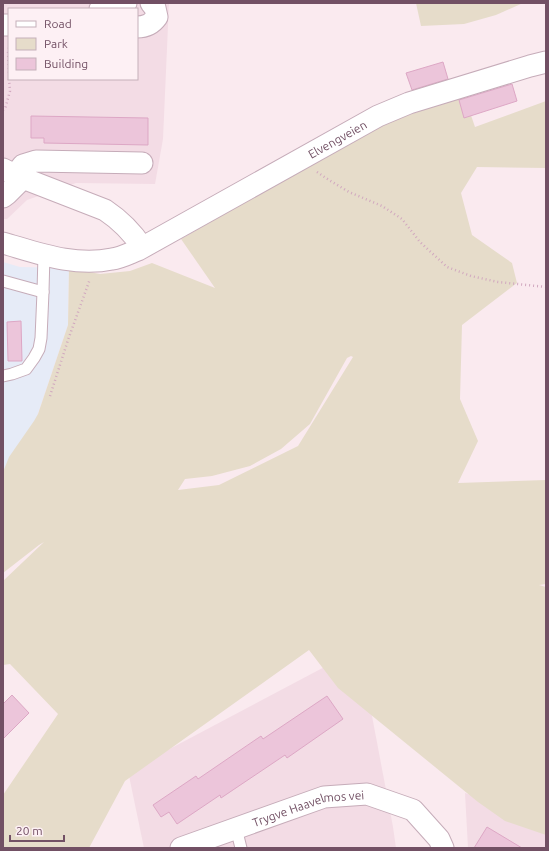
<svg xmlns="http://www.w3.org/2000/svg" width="549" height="851" font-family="Ubuntu,sans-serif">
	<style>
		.residential { fill: #f3dce5; fill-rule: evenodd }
		.education { fill: #e6ebf7 }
		.green { fill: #e6dcca; fill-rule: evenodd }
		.building { fill: #ecc5da; stroke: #dda7c5 }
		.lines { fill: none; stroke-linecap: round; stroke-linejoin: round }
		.service-casing { stroke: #c6acb9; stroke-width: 13 }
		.minor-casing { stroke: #c6acb9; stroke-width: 23 }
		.path { stroke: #d1a8bf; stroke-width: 2.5; stroke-dasharray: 1 3; stroke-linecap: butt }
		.service { stroke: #fff; stroke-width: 11 }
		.minor { stroke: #fff; stroke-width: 21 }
		.labels { text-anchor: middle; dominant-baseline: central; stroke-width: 3.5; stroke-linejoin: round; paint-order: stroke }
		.street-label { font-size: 12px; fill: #725064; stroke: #fdf0f4 }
	</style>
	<rect width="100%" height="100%" fill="#faeaef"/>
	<g class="residential">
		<path d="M3,3h166l-6,136 -8,45 -79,-1 -49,17 -20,19h-4zM9,9h128v70h-128z"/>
		<path d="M332,663l33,16 28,148 3,21h-252l-16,-77z"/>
		<path d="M465,793l81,28v27h-78z"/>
	</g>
	<path class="education" d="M3,262l17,5 49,1 -1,57 -49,145 -16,37z"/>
	<g class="green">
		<path d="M416,3h107l-27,12 -32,9 -43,2z"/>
		<path d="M464,95l11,32 71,-26v67l-69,-1 -16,26 11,42 40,28 5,20 -55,42 -2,74 18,42 -20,42 88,-3v104l-7,1 7,2v248l-41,-14 -27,-19 -140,-114 -29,-38 -184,131 -36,67h-86v-53l55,-81 -48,-50 -7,1v-84l41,-39 -5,3 -36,28v-101l6,-15 25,-36 4,-7 30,-89 1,-57 31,6 30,-3 22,-8 63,25 -34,-49 192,-111zM351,356l2,1 -55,89 -79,39 -41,5 7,-11 27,-3 38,-10 31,-17 29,-25 37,-66z"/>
	</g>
	<g class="building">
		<path d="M443,62l5,17 -36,11 -6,-17z"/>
		<path d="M512,84l5,17 -53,17 -5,-18z"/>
		<path d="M31,116l117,2v27l-104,-2v-5h-13z"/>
		<path d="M21,321l1,40h-14l-1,-39z"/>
		<path d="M12,695l17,18 -26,26v-35z"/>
		<path d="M327,696l16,23 -56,39 -2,-3 -64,43 -1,-3 -43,29 -8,-12 -8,5 -8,-12 43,-29 2,3 63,-43 2,3z"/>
		<path d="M487,827l35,21h-48z"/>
	</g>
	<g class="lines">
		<defs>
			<g id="service">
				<path d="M3,281l40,11"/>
				<path d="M3,376l9,-2 14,-5 8,-11 5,-9 2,-11 2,-46 1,-38"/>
				<path d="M236,828l5,20"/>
			</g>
			<g id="minor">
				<path d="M100,9l26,-6"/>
				<path d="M3,25h6"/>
				<path d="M137,27c9,0 15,-3 20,-10l-2,-9 -4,-5"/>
				<path d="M3,169l12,6 90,35c15,10 27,22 37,37"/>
				<path d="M15,175l8,-10 13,-4 106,2"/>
				<path d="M3,197l4,-3 16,-16"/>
				<path id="s1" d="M3,243c35,10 72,24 109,16 9,-1 18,-6 26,-9l240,-134 31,-13 121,-37 16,-4"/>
				<path id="s2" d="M181,848l143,-51 43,-3 46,16 26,29 4,9"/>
			</g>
		</defs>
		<use href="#service" class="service-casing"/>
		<use href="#minor" class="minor-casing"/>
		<g class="path">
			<path d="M9,48l-1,3 1,24"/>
			<path d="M3,110l2,-1 5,-18 -1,-12"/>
			<path d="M317,172l12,8 20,12 33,14 20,13 18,23 27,25 24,9 27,6 48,5"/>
			<path d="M50,396l18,-56 22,-61"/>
		</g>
		<use href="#service" class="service"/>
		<use href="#minor" class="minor"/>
	</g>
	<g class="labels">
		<g class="street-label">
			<text stroke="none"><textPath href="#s1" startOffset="367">Elvengveien</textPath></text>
			<text stroke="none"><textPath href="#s2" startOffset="134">Trygve Haavelmos vei</textPath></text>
		</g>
	</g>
	<rect width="549" height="851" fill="none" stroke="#725064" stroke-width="8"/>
	<rect x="8" y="8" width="130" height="72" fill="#fdf0f4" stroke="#c5b0ba"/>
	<rect x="16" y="21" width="20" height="6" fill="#ffffff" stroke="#c5b0ba"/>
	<text x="44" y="28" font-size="12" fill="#725064">Road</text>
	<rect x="16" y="38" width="20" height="12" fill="#e6dcca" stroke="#c5b0ba"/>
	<text x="44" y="48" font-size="12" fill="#725064">Park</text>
	<rect x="16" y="58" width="20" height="12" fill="#ecc5da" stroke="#c5b0ba"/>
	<text x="44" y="68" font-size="12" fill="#725064">Building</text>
	<path d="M10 835v6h54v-6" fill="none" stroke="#725064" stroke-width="2"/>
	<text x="16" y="835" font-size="12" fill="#725064" stroke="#fdf0f4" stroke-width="3" paint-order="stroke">20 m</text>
</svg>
